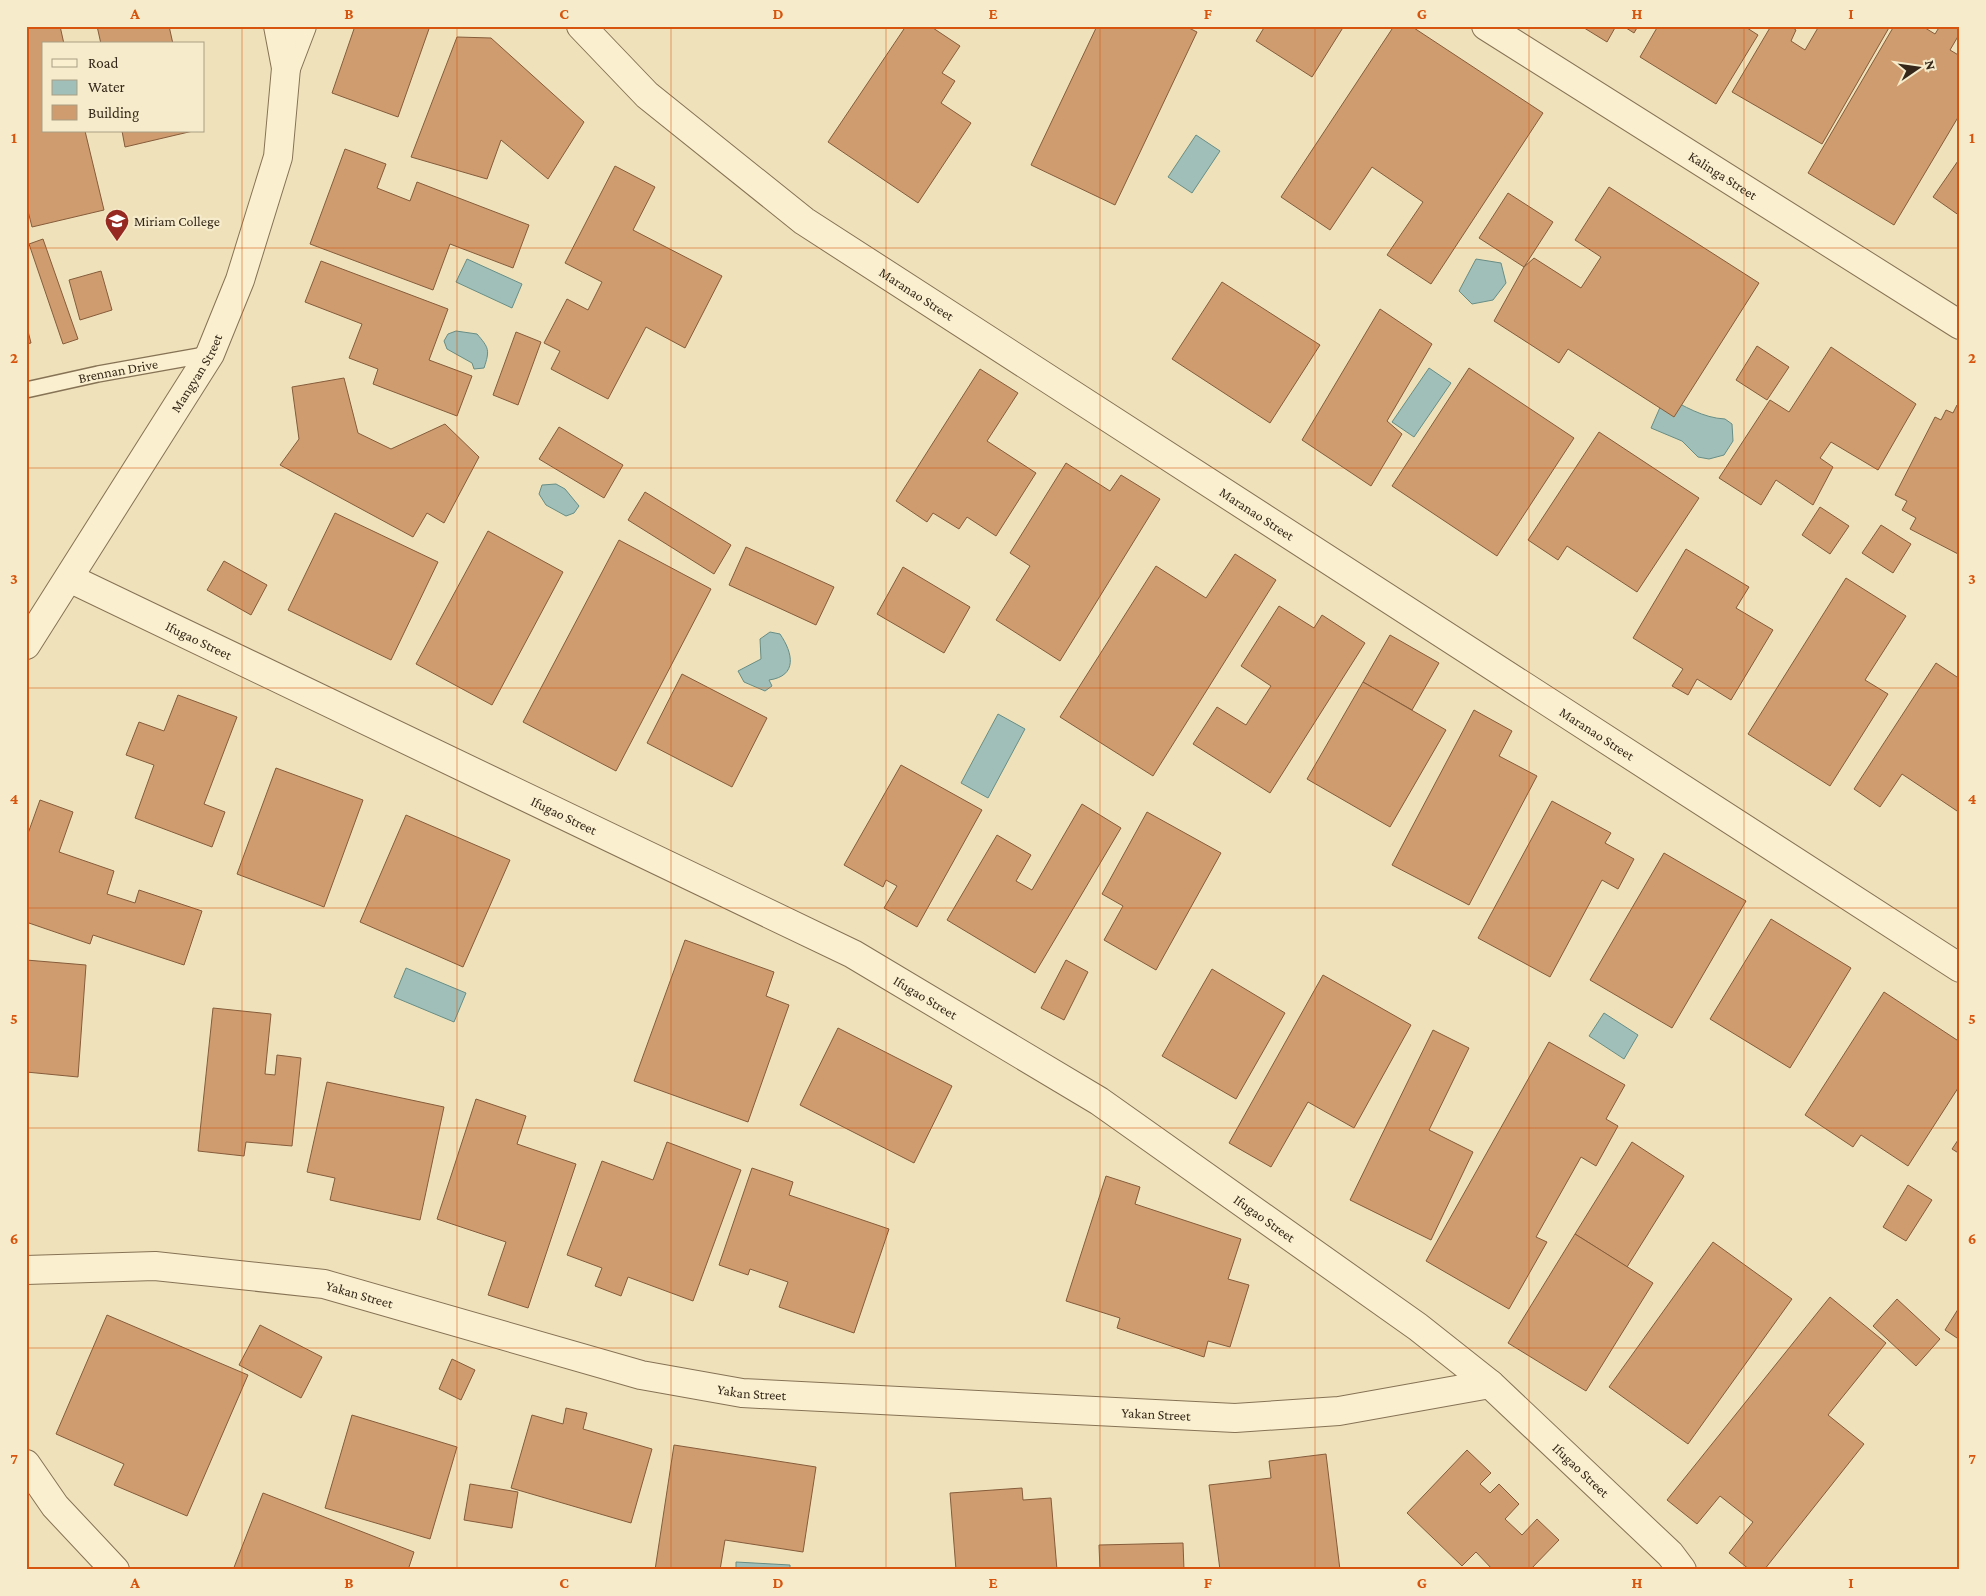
<svg xmlns="http://www.w3.org/2000/svg" width="1986" height="1596" font-family="'Crimson Pro',serif">
	<style>
		.water { fill: #a0bfb8; stroke: #678d85 }
		.building { fill: #ce9c6f; stroke: #865c3a }
		.lines { fill: none; stroke-linecap: round; stroke-linejoin: round }
		.lane-casing { stroke: #867255; stroke-width: 18 }
		.street-casing { stroke: #867255; stroke-width: 30 }
		.lane { stroke: #faefce; stroke-width: 15 }
		.street { stroke: #faefce; stroke-width: 28 }
		.grid { fill: none; stroke: #d6540d; stroke-width: 1; stroke-opacity: 0.55 }
		.labels { text-anchor: middle; dominant-baseline: central; stroke-width: 4.5; stroke-linejoin: round; paint-order: stroke }
		.street-label { font-size: 14px; fill: #35281a; stroke: #f6eccb }
		.poi-label { font-size: 14px; fill: #35281a; stroke: #f6eccb; text-anchor: start }
		.neatline { fill: none; stroke: #d6540d; stroke-width: 2 }
		.grid-label { font-size: 16px; text-anchor: middle; font-weight: bold; fill: #d6540d }
	</style>
	<rect width="100%" height="100%" fill="#efe2bb"/>
	<g class="water">
		<path d="M1196,135l24,16 -28,42 -24,-16z"/>
		<path d="M467,259l55,25 -10,24 -56,-26z"/>
		<path d="M1476,259l25,4 5,20 -13,17 -21,4 -13,-13z"/>
		<path d="M456,331l21,3c12,14 13,16 7,34l-10,1 -2,-6 -25,-14 -3,-8 4,-7z"/>
		<path d="M1429,368l22,15 -37,54 -22,-15z"/>
		<path d="M1665,396c19,10 38,22 60,23l7,5 1,17 -9,14 -15,4 -11,-2 -16,-16 -31,-13z"/>
		<path d="M556,484l9,5 14,17 -5,7 -8,3 -20,-11 -7,-11 3,-9z"/>
		<path d="M770,632l10,2c13,19 18,42 -11,46l3,6 -7,5 -21,-9 -6,-11 23,-12 -1,-20z"/>
		<path d="M998,714l27,15 -37,69 -27,-15z"/>
		<path d="M406,968l60,25 -12,29 -60,-25z"/>
		<path d="M1604,1013l34,22 -14,24 -35,-23z"/>
		<path d="M736,1562l54,3v5h-54z"/>
	</g>
	<g class="building">
		<path d="M26,26h34l4,18h-20v87h41l19,79 -72,17 -6,-24z"/>
		<path d="M97,26h72l4,18h-72z"/>
		<path d="M355,26h75l-32,91 -66,-24z"/>
		<path d="M906,26h24l30,20 -18,27 13,8 -14,22 30,20 -53,80 -90,-61z"/>
		<path d="M1097,26h88l12,6 -82,173 -84,-40z"/>
		<path d="M1265,26h79l-32,51 -56,-36z"/>
		<path d="M1394,26h17l132,87 -112,171 -44,-29 36,-53 -51,-35 -42,63 -49,-33z"/>
		<path d="M1581,26h35l-9,16z"/>
		<path d="M1623,26h15l-4,7z"/>
		<path d="M1658,26h86l14,9 -42,69 -76,-47z"/>
		<path d="M1771,26h19l6,4 -5,11 14,9 14,-24h71l-68,118 -90,-52z"/>
		<path d="M1894,26h28l13,8 5,-8h20v7l-10,17 10,6v58l-66,111 -86,-52z"/>
		<path d="M457,37l34,1 93,84 -36,57 -47,-39 -14,39 -76,-22z"/>
		<path d="M122,131h71l-68,16z"/>
		<path d="M345,149l41,15 -9,24 33,13 7,-19 112,43 -16,43 -63,-24 -17,46 -123,-46z"/>
		<path d="M1960,158v58l-27,-19z"/>
		<path d="M615,166l40,21 -22,43 89,46 -37,72 -39,-21 -38,72 -57,-30 9,-18 -16,-8 23,-44 21,11 14,-28 -37,-19z"/>
		<path d="M1609,187l150,96 -85,134 -106,-68 -9,14 -65,-42 30,-54 10,-9 47,30 20,-31 -26,-17z"/>
		<path d="M1508,193l45,29 -29,45 -45,-29z"/>
		<path d="M43,239l35,100 -15,5 -34,-100z"/>
		<path d="M321,261l127,48 -19,51 43,16 -15,40 -84,-32 5,-15 -29,-11 13,-34 -57,-22z"/>
		<path d="M101,271l11,39 -32,10 -11,-40z"/>
		<path d="M1222,282l98,63 -50,78 -98,-64z"/>
		<path d="M1380,309l52,35 -45,77 15,13 -31,52 -69,-46z"/>
		<path d="M26,323l5,20 -5,1z"/>
		<path d="M516,332l25,10 -23,63 -25,-10z"/>
		<path d="M1757,346l32,21 -22,33 -31,-20z"/>
		<path d="M1831,347l85,57 -38,66 -47,-28 -11,16 13,9 -20,38 -37,-25 -15,25 -42,-27 51,-78 19,12z"/>
		<path d="M1469,368l105,70 -77,118 -105,-70z"/>
		<path d="M980,369l38,24 -31,48 49,32 -40,63 -29,-19 -8,12 -26,-16 -6,9 -31,-21z"/>
		<path d="M344,378l14,55 33,16 54,-25 34,33 -35,66 -17,-10 -14,24 -133,-72 19,-26 -7,-52z"/>
		<path d="M1957,405l3,2v148l-50,-26 6,-11 -14,-8 5,-9 -12,-6 40,-78 6,3 5,-10 7,3z"/>
		<path d="M559,427l64,38 -19,33 -65,-39z"/>
		<path d="M1599,432l100,66 -62,94 -70,-46 -9,14 -30,-20z"/>
		<path d="M1066,463l44,28 11,-16 39,24 -100,162 -64,-41 34,-54 -20,-13z"/>
		<path d="M645,492l86,53 -17,29 -86,-54z"/>
		<path d="M1820,507l29,19 -19,28 -28,-19z"/>
		<path d="M335,513l103,49 -47,98 -103,-50z"/>
		<path d="M1881,525l30,19 -18,29 -31,-20z"/>
		<path d="M488,531l75,41 -71,133 -76,-41z"/>
		<path d="M619,540l92,49 -95,182 -93,-49z"/>
		<path d="M746,547l88,40 -18,38 -87,-40z"/>
		<path d="M1686,549l63,38 -13,21 37,22 -42,70 -34,-21 -9,16 -16,-9 11,-17 -50,-31z"/>
		<path d="M1235,554l41,26 -123,196 -93,-59 96,-151 50,32z"/>
		<path d="M224,561l43,24 -16,30 -44,-25z"/>
		<path d="M903,567l67,40 -26,46 -67,-39z"/>
		<path d="M1846,578l60,38 -41,64 23,14 -58,92 -82,-52z"/>
		<path d="M1279,606l35,22 8,-13 43,28 -95,150 -77,-49 24,-37 29,18 25,-39 -30,-20z"/>
		<path d="M1390,635l49,28 -27,47 -49,-28z"/>
		<path d="M1936,663l24,16v134l-58,-39 -22,33 -26,-18z"/>
		<path d="M682,674l85,44 -35,69 -85,-44z"/>
		<path d="M1363,682l83,48 -56,97 -83,-48z"/>
		<path d="M178,695l59,22 -33,87 21,8 -13,35 -77,-29 19,-53 -28,-10 13,-33 25,9z"/>
		<path d="M1474,710l38,21 -13,25 38,20 -68,129 -77,-40z"/>
		<path d="M901,765l81,45 -65,117 -33,-19 13,-22 -11,-6 -3,7 -39,-22z"/>
		<path d="M276,768l87,32 -39,107 -87,-33z"/>
		<path d="M40,800l33,12 -14,40 55,19 -7,23 28,9 4,-13 63,21 -18,54 -91,-30 -3,9 -64,-22v-83z"/>
		<path d="M1552,801l59,32 -6,10 29,16 -16,30 -16,-9 -52,97 -72,-39z"/>
		<path d="M1082,804l39,24 -86,145 -88,-53 50,-85 34,20 -15,26 16,9z"/>
		<path d="M1147,812l74,41 -65,117 -52,-30 19,-34 -21,-12z"/>
		<path d="M406,815l104,45 -47,107 -103,-45z"/>
		<path d="M1664,853l82,48 -74,127 -82,-48z"/>
		<path d="M1771,919l80,49 -61,100 -80,-49z"/>
		<path d="M685,940l89,32 -8,24 23,9 -41,117 -114,-41z"/>
		<path d="M26,960l60,5 -8,112 -52,-5z"/>
		<path d="M1066,960l22,12 -24,48 -23,-12z"/>
		<path d="M1212,969l73,44 -49,86 -74,-43z"/>
		<path d="M1323,975l88,50 -57,103 -46,-26 -37,65 -42,-24z"/>
		<path d="M1884,992l76,50v43l-52,81 -47,-31 -8,12 -48,-32z"/>
		<path d="M213,1008l58,6 -6,60 10,1 2,-20 24,3 -9,88 -46,-4 -2,14 -46,-5z"/>
		<path d="M838,1028l114,58 -38,77 -114,-58z"/>
		<path d="M1433,1030l36,18 -40,82 44,22 -42,88 -81,-40z"/>
		<path d="M1549,1042l76,43 -19,34 12,7 -22,40 -15,-9 -45,80 11,5 -38,67 -83,-48z"/>
		<path d="M327,1082l117,25 -24,113 -90,-20 5,-22 -28,-6z"/>
		<path d="M476,1099l50,17 -9,28 59,20 -48,144 -40,-13 18,-53 -69,-23z"/>
		<path d="M1960,1137v17l-8,-5z"/>
		<path d="M667,1142l74,28 -48,131 -65,-24 -7,19 -26,-10 7,-18 -35,-13 35,-94 51,19z"/>
		<path d="M1632,1142l52,34 -57,91 -52,-33z"/>
		<path d="M752,1168l41,14 -4,13 100,34 -35,104 -75,-26 9,-25 -38,-13 -2,6 -29,-10z"/>
		<path d="M1106,1176l34,11 -5,17 106,35 -13,40 21,6 -19,62 -22,-6 -4,16 -87,-29 3,-10 -54,-17z"/>
		<path d="M1908,1185l24,15 -26,41 -23,-14z"/>
		<path d="M1575,1234l78,49 -67,108 -78,-48z"/>
		<path d="M1713,1242l79,57 -104,145 -79,-57z"/>
		<path d="M1830,1297l56,46 -58,72 36,29 -100,126h-14l-21,-17 24,-31 -33,-26 -23,28 -30,-24z"/>
		<path d="M1897,1299l43,40 -24,27 -43,-40z"/>
		<path d="M1960,1306v34l-15,-10z"/>
		<path d="M107,1315l141,60 -61,141 -73,-31 10,-21 -68,-30z"/>
		<path d="M260,1325l62,32 -21,41 -62,-33z"/>
		<path d="M452,1359l23,11 -14,30 -22,-11z"/>
		<path d="M566,1408l21,5 -4,16 69,20 -21,74 -120,-35 21,-73 31,9z"/>
		<path d="M352,1415l105,32 -27,92 -105,-31z"/>
		<path d="M674,1445l142,22 -13,85 -78,-12 -5,30h-65z"/>
		<path d="M1467,1450l24,23 -11,11 10,9 9,-9 20,20 -14,15 17,16 15,-16 22,21 -29,30h-37l-17,-18 -14,14 -55,-53z"/>
		<path d="M1326,1454l14,116h-120l-11,-85 62,-7 -2,-17z"/>
		<path d="M470,1484l48,8 -6,36 -48,-8z"/>
		<path d="M1022,1488l1,12 28,-2 6,72h-101l-6,-77z"/>
		<path d="M263,1493l151,59 -6,18h-175z"/>
		<path d="M1183,1543l1,27h-84l-1,-25z"/>
	</g>
	<g class="lines">
		<defs>
			<g id="lane">
				<path id="s1" d="M26,390l72,-16 112,-20"/>
			</g>
			<g id="street">
				<path id="s2" d="M581,26l66,69 157,126 1156,747"/>
				<path id="s3" d="M1486,26l474,299"/>
				<path d="M286,68l16,-42"/>
				<path id="s4" d="M69,578l784,376 246,147 319,226 72,57 180,170 12,16"/>
				<path id="s5" d="M26,645l184,-291 30,-74 38,-123 8,-89 -8,-42"/>
				<path id="s6" d="M26,1270l129,-4 169,18 317,91 101,18 493,25 104,-7 151,-27"/>
				<path d="M26,1464l29,42 60,64"/>
			</g>
		</defs>
		<use href="#lane" class="lane-casing"/>
		<use href="#street" class="street-casing"/>
		<use href="#lane" class="lane"/>
		<use href="#street" class="street"/>
	</g>
	<path class="grid" d="M242,26v1544M457,26v1544M671,26v1544M886,26v1544M1100,26v1544M1315,26v1544M1529,26v1544M1744,26v1544M26,248h1934M26,468h1934M26,688h1934M26,908h1934M26,1128h1934M26,1348h1934"/>
	<defs>
		<symbol id="university-pin" viewBox="-11 -11 22 30"><path d="M0 17L-7.5 6A9.5 9.5 0 1 1 7.5 6Z" fill="#972923" stroke="#f6eccb"/><path d="M0-5L7-2L0 1L-7-2ZM-4 1L0 2.5L4 1V4Q0 6-4 4Z" fill="#fff"/></symbol>
	</defs>
	<g fill-rule="evenodd">
		<use href="#university-pin" x="103" y="207" width="28" height="38"/>
	</g>
	<g class="labels">
		<g class="street-label">
			<text stroke="none"><textPath href="#s3" startOffset="280">Kalinga Street</textPath></text>
			<text stroke="none"><textPath href="#s2" startOffset="431">Maranao Street</textPath></text>
			<text stroke="none"><textPath href="#s1" startOffset="94">Brennan Drive</textPath></text>
			<text stroke="none"><textPath href="#s5" startOffset="321">Mangyan Street</textPath></text>
			<text stroke="none"><textPath href="#s2" startOffset="836">Maranao Street</textPath></text>
			<text stroke="none"><textPath href="#s4" startOffset="144">Ifugao Street</textPath></text>
			<text stroke="none"><textPath href="#s2" startOffset="1241">Maranao Street</textPath></text>
			<text stroke="none"><textPath href="#s4" startOffset="549">Ifugao Street</textPath></text>
			<text stroke="none"><textPath href="#s4" startOffset="954">Ifugao Street</textPath></text>
			<text stroke="none"><textPath href="#s4" startOffset="1359">Ifugao Street</textPath></text>
			<text stroke="none"><textPath href="#s6" startOffset="336">Yakan Street</textPath></text>
			<text stroke="none"><textPath href="#s6" startOffset="741">Yakan Street</textPath></text>
			<text stroke="none"><textPath href="#s6" startOffset="1146">Yakan Street</textPath></text>
			<text stroke="none"><textPath href="#s4" startOffset="1764">Ifugao Street</textPath></text>
		</g>
		<g class="poi-label">
			<text x="134" y="221">Miriam College</text>
		</g>
	</g>
	<rect width="1986" height="1596" fill="none" stroke="#f6eccb" stroke-width="55"/>
	<rect x="42" y="42" width="162" height="90" fill="#f6eccb" stroke="#a99e84"/>
	<rect x="52" y="59" width="25" height="8" fill="#faefce" stroke="#a99e84"/>
	<text x="88" y="68" font-size="15" fill="#35281a">Road</text>
	<rect x="52" y="80" width="25" height="15" fill="#a0bfb8" stroke="#a99e84"/>
	<text x="88" y="92" font-size="15" fill="#35281a">Water</text>
	<rect x="52" y="105" width="25" height="15" fill="#ce9c6f" stroke="#a99e84"/>
	<text x="88" y="118" font-size="15" fill="#35281a">Building</text>
	<g transform="translate(1918 68) rotate(77)" stroke="#f6eccb" stroke-width="4" paint-order="stroke">
	<path d="M0-4L9 19L0 12L-9 19Z" fill="#35281a"/>
	<text y="-8" font-size="14" font-weight="bold" text-anchor="middle" fill="#35281a">N</text>
	</g>
	<rect x="28" y="28" width="1930" height="1540" class="neatline"/>
	<g class="grid-label">
		<text x="135" y="19">A</text>
		<text x="349" y="19">B</text>
		<text x="564" y="19">C</text>
		<text x="778" y="19">D</text>
		<text x="993" y="19">E</text>
		<text x="1208" y="19">F</text>
		<text x="1422" y="19">G</text>
		<text x="1637" y="19">H</text>
		<text x="1851" y="19">I</text>
		<text x="14" y="143">1</text>
		<text x="1972" y="143">1</text>
		<text x="14" y="363">2</text>
		<text x="1972" y="363">2</text>
		<text x="14" y="584">3</text>
		<text x="1972" y="584">3</text>
		<text x="14" y="804">4</text>
		<text x="1972" y="804">4</text>
		<text x="14" y="1024">5</text>
		<text x="1972" y="1024">5</text>
		<text x="14" y="1244">6</text>
		<text x="1972" y="1244">6</text>
		<text x="14" y="1464">7</text>
		<text x="1972" y="1464">7</text>
		<text x="135" y="1588">A</text>
		<text x="349" y="1588">B</text>
		<text x="564" y="1588">C</text>
		<text x="778" y="1588">D</text>
		<text x="993" y="1588">E</text>
		<text x="1208" y="1588">F</text>
		<text x="1422" y="1588">G</text>
		<text x="1637" y="1588">H</text>
		<text x="1851" y="1588">I</text>
	</g>
</svg>
